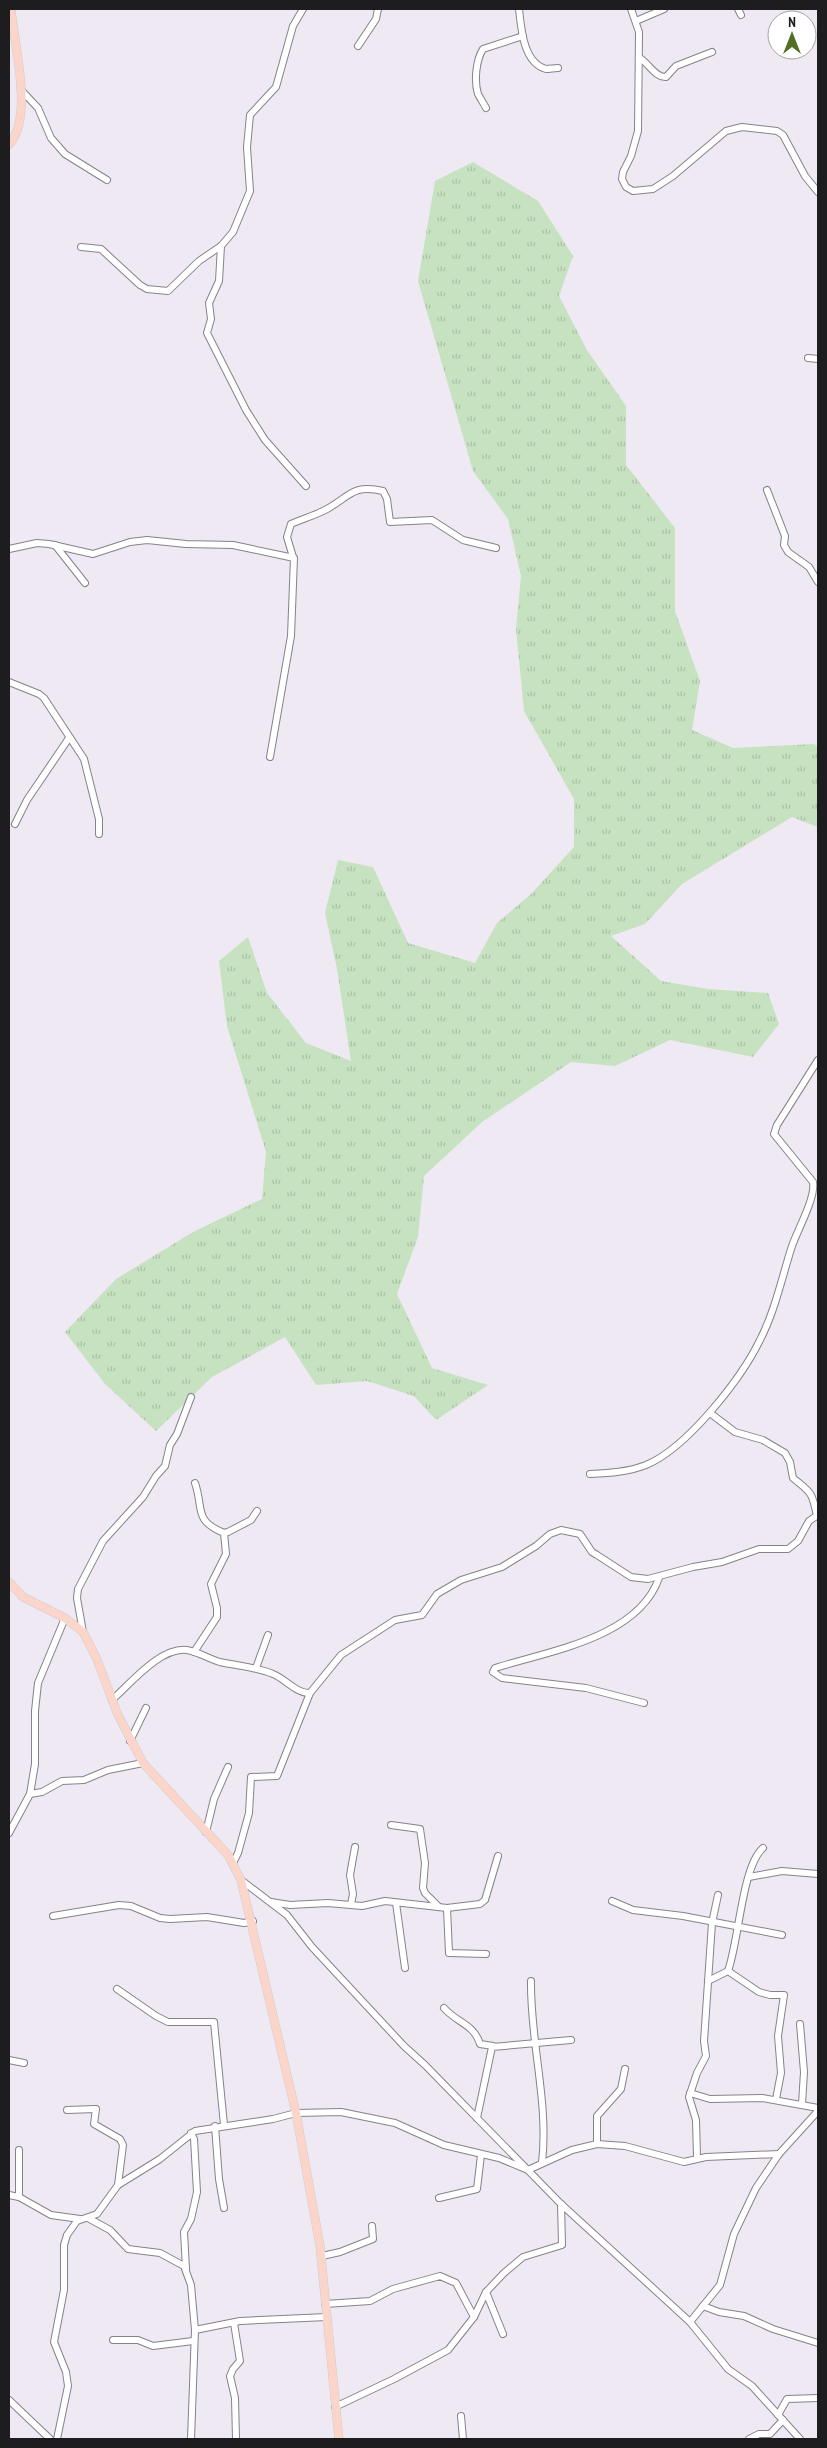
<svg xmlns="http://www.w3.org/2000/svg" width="827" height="2448" font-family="'PT Sans Narrow',sans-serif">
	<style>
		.grass { fill: url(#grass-tufts) }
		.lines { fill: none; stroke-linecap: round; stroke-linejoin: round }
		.minor-casing { stroke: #86818b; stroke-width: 8 }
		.major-casing { stroke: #cdcdce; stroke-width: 9 }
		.minor { stroke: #fff; stroke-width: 6 }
		.major { stroke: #fbd5ca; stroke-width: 8 }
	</style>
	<defs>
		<pattern id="grass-tufts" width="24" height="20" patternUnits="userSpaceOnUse" patternTransform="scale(1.25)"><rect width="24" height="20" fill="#c7e2c0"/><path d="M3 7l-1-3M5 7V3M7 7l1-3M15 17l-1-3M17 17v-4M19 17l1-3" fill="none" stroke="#aac1a5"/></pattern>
	</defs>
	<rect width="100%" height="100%" fill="#efe9f4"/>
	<path class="grass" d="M473,162l65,39 35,55 -14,40 28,54 39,56v59l49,63v83l25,70 -8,49 41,18 81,-4 4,3v80l-26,-10 -110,67 -37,40 -34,12 50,45 47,8 60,4 11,31 -26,33 -83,-17 -55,26 -44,-4 -89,60 -58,54 -6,61 -21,57 35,74 56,17 -52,35 -22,-24 -47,-15 -51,4 -31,-48 -73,40 -56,54 -51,-47 -40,-52 51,-53 77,-47 69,-33 4,-47 -39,-126 -8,-65 29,-24 19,56 39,50 45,18 -14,-92 -12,-56 13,-53 35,7 35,76 67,20 22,-40 34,-29 43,-47v-48l-50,-88 -8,-82 5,-53 -13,-57 -35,-48 -55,-190 17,-100z"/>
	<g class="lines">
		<defs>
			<g id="minor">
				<path d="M519,9c2,18 4,54 27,60 3,0 9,-1 12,-1"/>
				<path d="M631,9l8,23 -1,99 -7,25 -8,16 -1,7 4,8 7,4 20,-2 20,-13 53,-45 16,-4 35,4 6,4 22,41 13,16"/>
				<path d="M738,9l3,6"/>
				<path d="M636,21l28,-12"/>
				<path d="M358,46l18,-27 2,-10"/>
				<path d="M640,58c9,6 16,20 26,19l10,-11 36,-14"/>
				<path d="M21,90l17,18 13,30 14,16 42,26"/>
				<path d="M486,108c-2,-4 -6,-10 -8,-14 -4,-13 -2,-34 5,-45l40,-13"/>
				<path d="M221,246l-2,35 -10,22 2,16 -4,14 39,77 19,30 41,46"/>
				<path d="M81,247l20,2 39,36 7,4 21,2 31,-30 22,-15 12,-14 17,-41 -3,-44 3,-32 26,-28 17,-61 10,-17"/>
				<path d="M808,358l10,1"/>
				<path d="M767,490l18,46 -1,9 4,7 21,15 9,15"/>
				<path d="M55,545l30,38"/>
				<path d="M9,549l28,-6 12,1 44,10 37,-12 17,-2 39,4 47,1 61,13 -3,78 -21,121"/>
				<path d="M293,557l-6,-20 4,-13c11,-5 25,-9 36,-15 23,-13 26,-25 56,-18l4,8 3,23 42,-2 31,20 33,8"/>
				<path d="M9,682l30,12 5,4 40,61 15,60v15"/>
				<path d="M15,824l12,-24 42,-62"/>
				<path d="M710,1413l25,19 28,8 22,13 5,9 3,16c18,15 19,13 24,38"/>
				<path d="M590,1474c20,-1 38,-2 56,-9 41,-17 95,-86 114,-125 15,-29 22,-63 32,-94 6,-17 24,-49 21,-64l-39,-48 3,-9 41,-65"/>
				<path d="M195,1483c9,26 -2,37 29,50l4,-1 23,-12 6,-9"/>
				<path d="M83,1632l-6,-34 1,-9 25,-48 40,-44 13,-21 9,-10 5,-21 7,-11 14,-37"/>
				<path d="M194,1652l23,-35v-9l-6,-24 15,-30 -2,-21"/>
				<path d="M256,1668l12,-33"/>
				<path d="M112,1700c19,-17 48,-53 75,-50 12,2 22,9 33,12 18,4 36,5 53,12 11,4 24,20 37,19l31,-38 54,-35 27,-5 15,-21 24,-14 41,-13 34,-21 14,-12 11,-4 19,4 12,18 5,3 34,22 17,2 45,-12 29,-5 37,-13h29l10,-8 11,-20 9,-6"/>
				<path d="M644,1703l-58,-15 -84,-10 -9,-6 2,-4c54,-17 143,-30 164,-90"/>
				<path d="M130,1741l16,-33"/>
				<path d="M30,1794l5,-30v-53l3,-28 27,-65"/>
				<path d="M391,1825l29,4 5,34 -2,25 2,5 14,14"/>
				<path d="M206,1832l8,-33 14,-32"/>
				<path d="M9,1833l21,-39 12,-2 20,-11 22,-1 24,-10 35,-7"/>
				<path d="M233,1863l5,-10 11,-40 2,-36 26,-1 33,-83"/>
				<path d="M749,1877l33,-6 36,3"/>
				<path d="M241,1880l46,35 25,32 92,99 21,19 136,139 129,118 38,47 24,17 48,53"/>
				<path d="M612,1901l21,9 50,6 99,19"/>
				<path d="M271,1902l19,3 38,-2 34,3 23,-5 62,7 33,-4 5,-4 13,-44"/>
				<path d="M396,1903l9,65"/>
				<path d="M351,1904l2,-10 -3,-19 5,-28"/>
				<path d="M447,1908l2,45 37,1"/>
				<path d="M53,1916l66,-11 12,1 29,12 10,1 37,-2 37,6 9,-2"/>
				<path d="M728,1971l31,21 11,3h14l-6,41 3,37 -5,26"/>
				<path d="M531,1981c-1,61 18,121 11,182"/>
				<path d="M708,1981l20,-10c11,-30 14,-105 35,-123"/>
				<path d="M117,1989l39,27 12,6h46l10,103"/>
				<path d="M444,2008c13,15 30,16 36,36l13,2"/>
				<path d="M800,2024l4,48 -2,32"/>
				<path d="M9,2060l15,3"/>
				<path d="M690,2093l20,6 52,-1 56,10"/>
				<path d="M67,2110l29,-1 -2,15 26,15 3,6 -5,40"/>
				<path d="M477,2118l15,-71 79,-7"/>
				<path d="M215,2126l4,53 5,29"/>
				<path d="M597,2144v-28l24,-27 4,-20"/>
				<path d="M697,2157l-1,-37 -7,-23 8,-24 9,-17 -2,-15 8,-118 6,-28"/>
				<path d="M9,2195l10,2 32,18 29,4"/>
				<path d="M19,2197v-47"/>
				<path d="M439,2198l38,-9 4,-34"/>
				<path d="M88,2218l22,12 18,19 32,4 24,13 7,19 4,45"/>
				<path d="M322,2256l18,-4 33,-13 -1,-13"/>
				<path d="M186,2269l-2,-37 7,-13 6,-27 -3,-53 -3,-6"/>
				<path d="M486,2292l17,42"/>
				<path d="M325,2304l45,-3 23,-12 47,-13 16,7 18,34"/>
				<path d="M703,2306l16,6 25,4 29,13 45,14"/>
				<path d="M690,2322l30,-37 14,-51 22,-46 23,-34 39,-43"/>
				<path d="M234,2323l6,38 -7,8 -3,7 5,22 1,41"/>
				<path d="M113,2340h25l15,6 40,-5"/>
				<path d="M9,2400l41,39"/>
				<path d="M335,2407l59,-28 54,-29 26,-33 12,-25 18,-19 19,-16 39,-12 -1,-41"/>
				<path d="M778,2415l9,-16 31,-1"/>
				<path d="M461,2416l2,23"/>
				<path d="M57,2439l11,-53 -2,-14 -12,-30 10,-52v-45l3,-10 10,-14 20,-7 21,-29 42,-26 35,-28 78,-12 23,-6 45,-1 54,11 49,22 55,13 29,12 44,-20 25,-6 28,2 59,16 22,-5 73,-3"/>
				<path d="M191,2439l4,-109 45,-9 87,-4"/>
				<path d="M749,2439l10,-5h11l13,-14"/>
			</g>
			<g id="major">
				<path d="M9,145c25,-28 5,-101 2,-136"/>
				<path d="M9,1582l14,15 42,21 18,14 13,25 22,58 25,48 85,92 13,25 55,233 24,133 19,193"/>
			</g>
		</defs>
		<use href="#minor" class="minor-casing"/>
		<use href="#major" class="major-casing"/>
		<use href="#minor" class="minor"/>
		<use href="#major" class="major"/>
	</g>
	<rect width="827" height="2448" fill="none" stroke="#1d1c1f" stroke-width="20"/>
	<g transform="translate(792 35)"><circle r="24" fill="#ffffff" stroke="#a5a4a5"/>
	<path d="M0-4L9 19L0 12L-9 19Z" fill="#516e22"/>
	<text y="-8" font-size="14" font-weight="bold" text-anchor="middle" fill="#1d1c1f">N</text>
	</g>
</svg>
